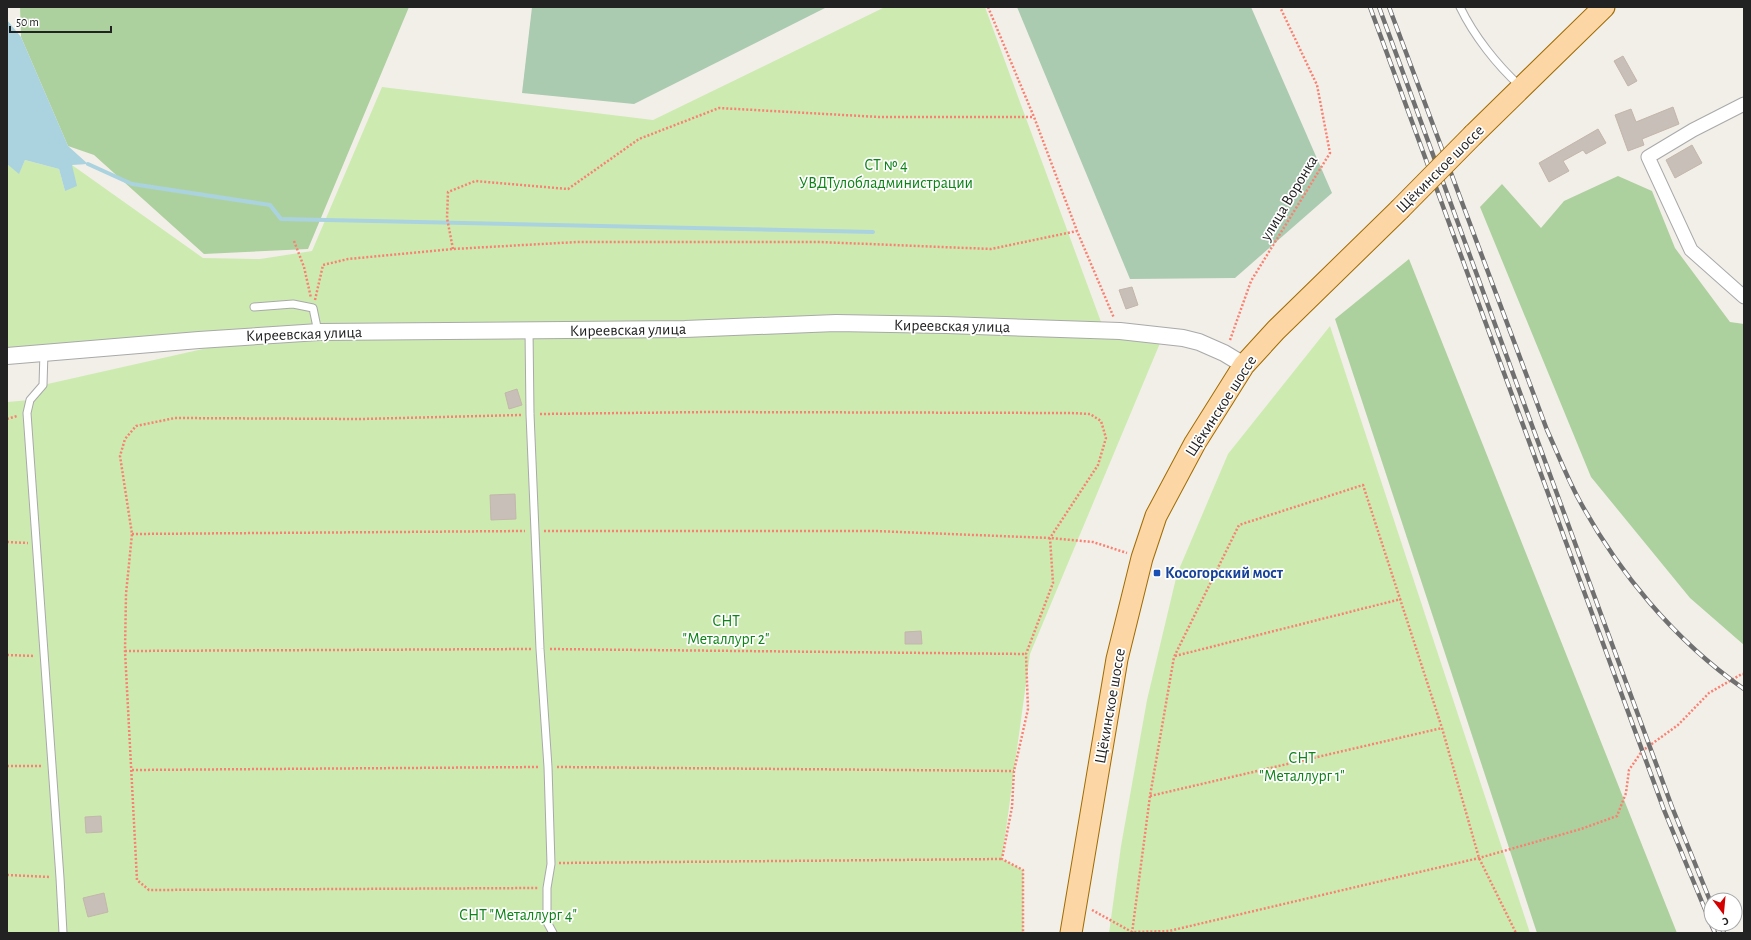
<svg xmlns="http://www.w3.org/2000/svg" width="1751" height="940" font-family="'Alegreya Sans',sans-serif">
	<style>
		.grass { fill: #cdebb0 }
		.forest { fill: #add19e }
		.cemetery { fill: #aacbaf }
		.water { fill: #aad3df }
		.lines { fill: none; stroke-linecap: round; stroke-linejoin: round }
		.stream { stroke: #aad3df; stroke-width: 4 }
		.building { fill: #c7bfb8; stroke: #c4b6ab }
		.service-casing { stroke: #a9a9a9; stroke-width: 9 }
		.minor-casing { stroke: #a9a9a9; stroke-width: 15 }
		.tertiary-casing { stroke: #a9a9a9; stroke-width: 18 }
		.primary-casing { stroke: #a06b00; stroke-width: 23 }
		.path { stroke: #fa8072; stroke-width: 2.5; stroke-dasharray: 2 2; stroke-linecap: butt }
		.service { stroke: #fff; stroke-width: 7 }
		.minor { stroke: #fff; stroke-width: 13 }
		.tertiary { stroke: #fff; stroke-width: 16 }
		.primary { stroke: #fcd6a4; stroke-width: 21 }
		.rail-casing { stroke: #707070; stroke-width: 4.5 }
		.rail { stroke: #fff; stroke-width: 3; stroke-dasharray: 9; stroke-linecap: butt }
		.primary-bridge-casing { stroke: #a06b00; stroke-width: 23; stroke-linecap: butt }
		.primary-bridge { stroke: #fcd6a4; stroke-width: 21 }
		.transit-dot { fill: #1a4fb4; stroke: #fff; stroke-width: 1.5 }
		.labels { text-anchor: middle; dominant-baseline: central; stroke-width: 3.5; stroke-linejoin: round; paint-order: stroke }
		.park-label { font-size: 16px; fill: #0c8416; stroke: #fff }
		.street-label { font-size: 16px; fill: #222; stroke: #fff }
		.transit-label { font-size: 16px; font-weight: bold; fill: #164399; stroke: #fff; text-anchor: start }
	</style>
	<rect width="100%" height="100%" fill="#f2efe9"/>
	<g class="grass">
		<path d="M885,7h100l119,323 59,6 -133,318 -28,205 21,11v63h-1016v-531l23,-2 13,-15 218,-49 -254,20v-192l12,9 6,-13 34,9 6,22 7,-26 131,93 57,1 52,-8 70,-164 271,33z"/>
		<path d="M1330,326l200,607h-421l12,-87 26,-146 30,-126 51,-120z"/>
	</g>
	<g class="forest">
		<path d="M20,7h389l-101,242 -104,5 -110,-99 -26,-9 -47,-109z"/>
		<path d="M1618,176l34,15 23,57 55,74 14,2v321l-54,-47 -99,-121 -111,-270 22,-23 39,44 23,-27z"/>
		<path d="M1409,259l268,674h-140l-202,-614z"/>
	</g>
	<g class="cemetery">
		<path d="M532,7h295l-193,97 -112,-11z"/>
		<path d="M1017,7h234l81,186 -97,85 -105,1z"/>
	</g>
	<path class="water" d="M7,20l14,17 47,109 20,18 -16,1 5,21 -12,5 -6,-22 -34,-9 -6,14 -12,-10z"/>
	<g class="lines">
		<path class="stream" d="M88,164l44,20 138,21 11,14 592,13"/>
	</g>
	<g class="building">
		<path d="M1623,56l14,25 -9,5 -14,-25z"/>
		<path d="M1673,107l6,17 -37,15 2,6 -16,6 -13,-36 16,-6 5,13z"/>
		<path d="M1598,129l8,14 -20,11 -3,-4 -20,11 6,10 -20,11 -10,-19z"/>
		<path d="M1692,145l10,18 -27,15 -9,-18z"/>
		<path d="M1132,287l6,18 -12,4 -7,-19z"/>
		<path d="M517,389l5,16 -13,4 -4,-16z"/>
		<path d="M515,494l1,25 -25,1 -1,-25z"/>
		<path d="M921,631l1,13h-17v-12z"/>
		<path d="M101,816l1,16 -16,1 -1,-16z"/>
		<path d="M104,893l4,19 -20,5 -5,-19z"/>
	</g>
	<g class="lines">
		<defs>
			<g id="service">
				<path d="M1460,7c14,29 37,58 60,79"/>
				<path d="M254,307l39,-3 20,4 5,24"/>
				<path d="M529,330l1,84 10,235 8,118 3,97 -4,24v34l6,11"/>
				<path d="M44,352l-1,33 -13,15 -3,13 33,465 3,55"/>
			</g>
			<path id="minor" d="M1744,104l-51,26 -45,27 43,93 53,47"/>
			<path id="tertiary" d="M7,356l192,-16 120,-8 366,-3 151,-6 110,2 174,6 63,7 16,4 25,11 20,12"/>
			<g id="primary">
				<path d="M1474,134l130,-127"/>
				<path d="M1071,933l46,-274 25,-101 14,-42 39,-73 49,-78 32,-35 123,-120"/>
			</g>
		</defs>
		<use href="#service" class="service-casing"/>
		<use href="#minor" class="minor-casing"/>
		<use href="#tertiary" class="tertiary-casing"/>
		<use href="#primary" class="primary-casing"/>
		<g class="path">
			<path d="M988,7l46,110 43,114 37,87"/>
			<path d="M294,241l10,26 7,31"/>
			<path d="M453,249l-6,-31 1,-26 27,-11 93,8 71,-50 80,-31 160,9h155"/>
			<path d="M315,300l8,-35 25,-6 105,-10 124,-7h243l171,7 86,-18"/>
			<path d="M1230,340l21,-59 79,-128 -13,-68 -37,-78"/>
			<path d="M540,414l169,-2 362,1 19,1 11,7 5,17 -8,27 -48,73 3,45 -27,71 2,55 -14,62 -2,36 -10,52 21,11v63"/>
			<path d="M521,415l-160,4 -186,-1 -39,8 -11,13 -5,17 12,78 -6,60 -1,57 12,229 12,10 390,-2"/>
			<path d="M7,419l10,-3"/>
			<path d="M544,531h331l175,7 43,4 34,11"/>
			<path d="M132,534l393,-3"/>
			<path d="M7,542l21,1"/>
			<path d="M550,649l476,5"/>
			<path d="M125,651l406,-2"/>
			<path d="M7,655l28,1"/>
			<path d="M1175,656l226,-57"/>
			<path d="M7,766h36"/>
			<path d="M557,767l457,4"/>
			<path d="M132,770l408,-3"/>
			<path d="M1150,796l292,-68"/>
			<path d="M559,863l443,-4"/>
			<path d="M7,875l43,2"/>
			<path d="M1092,910l40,22 37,-1 310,-73 102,-29 36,-13 9,-23 3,-23 13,-19 36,-26 31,-32 33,-19h2"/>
			<path d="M1132,933l18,-137 24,-139 65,-132 124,-40 79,243 37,130 37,75"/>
		</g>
		<use href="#service" class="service"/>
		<use href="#minor" class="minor"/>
		<use href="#tertiary" class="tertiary"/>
		<use href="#primary" class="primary"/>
		<defs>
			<g id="rail">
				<path d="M1370,7l294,803 47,114"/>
				<path d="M1379,7l223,610 70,190 39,96"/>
				<path d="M1389,7l158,423c10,22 19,45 30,66 40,75 97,144 167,193"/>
				<path d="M1711,924l4,9"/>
				<path d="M1720,924l4,9"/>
			</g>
		</defs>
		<use href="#rail" class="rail-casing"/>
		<use href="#rail" class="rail"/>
		<defs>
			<path id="primary-bridge" d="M1399,210l75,-76"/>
		</defs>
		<use href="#primary-bridge" class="primary-bridge-casing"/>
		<use href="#primary-bridge" class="primary-bridge"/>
	</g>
	<rect class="transit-dot" x="1153" y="569" width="8" height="8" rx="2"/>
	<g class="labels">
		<g class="park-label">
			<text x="886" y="165">СТ № 4<tspan x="886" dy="18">УВДТулобладминистрации</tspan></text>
			<text x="726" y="621">СНТ<tspan x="726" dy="18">"Металлург 2"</tspan></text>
			<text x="1302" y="758">СНТ<tspan x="1302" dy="18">"Металлург 1"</tspan></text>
			<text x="518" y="915">СНТ "Металлург 4"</text>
		</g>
		<g class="street-label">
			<text transform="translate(1440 169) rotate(-45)">Щёкинское шоссе</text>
			<text transform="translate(1289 198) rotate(-59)">улица Воронка</text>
			<text transform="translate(952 326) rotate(1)">Киреевская улица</text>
			<text transform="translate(628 330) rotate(-1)">Киреевская улица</text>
			<text transform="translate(304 334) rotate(-2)">Киреевская улица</text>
			<text transform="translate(1221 406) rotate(-57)">Щёкинское шоссе</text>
			<text transform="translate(1110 706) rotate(-80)">Щёкинское шоссе</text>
		</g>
		<g class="transit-label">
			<text x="1165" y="573">Косогорский мост</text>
		</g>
	</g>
	<rect width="1751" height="940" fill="none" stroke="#222222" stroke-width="16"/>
	<g transform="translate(1723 912) rotate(164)"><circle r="19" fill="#ffffff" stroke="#a7a7a7"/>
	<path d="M0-3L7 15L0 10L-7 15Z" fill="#d40000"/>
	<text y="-6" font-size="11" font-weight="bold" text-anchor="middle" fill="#222222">С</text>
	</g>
	<path d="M10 26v6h101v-6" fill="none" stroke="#222222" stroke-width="2"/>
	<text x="16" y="26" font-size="12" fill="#222222" stroke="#ffffff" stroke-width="3" paint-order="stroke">50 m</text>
</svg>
